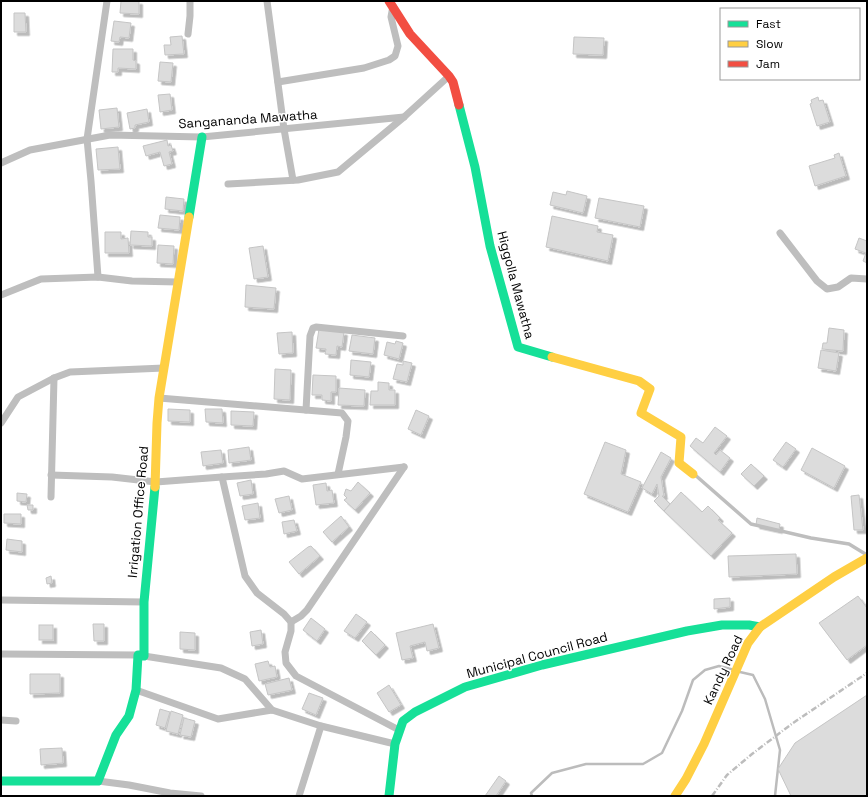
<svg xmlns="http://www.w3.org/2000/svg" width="868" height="797" font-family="'Space Grotesk',sans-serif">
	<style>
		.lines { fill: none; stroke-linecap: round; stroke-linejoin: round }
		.stream { stroke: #bcbcbc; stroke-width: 2.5 }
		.building { fill: #dcdcdc; stroke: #c5c5c5; filter: url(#shadow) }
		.lane { stroke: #bebebe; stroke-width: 3.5 }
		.street { stroke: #bebebe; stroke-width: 7 }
		.fast { stroke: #16e098; stroke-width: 9 }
		.slow { stroke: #ffcf43; stroke-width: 9 }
		.jam { stroke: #f24e42; stroke-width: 9 }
		.rail { stroke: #bdbdbd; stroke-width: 2.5; stroke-dasharray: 6 2 1 2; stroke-linecap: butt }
		.labels { text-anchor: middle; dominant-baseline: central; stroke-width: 3; stroke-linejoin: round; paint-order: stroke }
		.street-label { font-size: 13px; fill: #000; stroke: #fff }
	</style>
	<defs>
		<filter id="shadow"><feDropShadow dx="3.5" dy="3.5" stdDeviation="0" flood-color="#0004"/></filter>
	</defs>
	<rect width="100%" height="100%" fill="#fff"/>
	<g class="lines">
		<g class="stream">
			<path d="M740,672l13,3 12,24 15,51 -5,46"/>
			<path d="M532,796l-1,-3 21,-20 34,-9h57l19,-11 20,-42 11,-31 12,-10 14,-4 12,3"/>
		</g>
	</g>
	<g class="building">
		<path d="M121,1h18v13l-19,-1z"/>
		<path d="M14,13h11l1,19h-12z"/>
		<path d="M114,21l17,2 -2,15 -9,-1 -1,5 -8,-1z"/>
		<path d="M182,36l2,18 -19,1 -1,-10h7l-1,-8z"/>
		<path d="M574,37l30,1 -1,17 -30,-1z"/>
		<path d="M113,49h20v11l3,1v8l-18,-1v4h-6z"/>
		<path d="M160,62l13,1 -2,19 -13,-1z"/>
		<path d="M170,94l2,16 -12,2 -2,-17z"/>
		<path d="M818,97l1,4 4,-1 7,22 -13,4 -7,-22 2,-1 -1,-3z"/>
		<path d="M117,108l2,19 -18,2 -2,-19z"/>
		<path d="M147,109l2,13 -14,3v3l-5,1 -3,-16z"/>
		<path d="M167,140l1,6 3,-1 2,6 -4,1 3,12 -8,2 -4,-14 -14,4 -3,-10z"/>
		<path d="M118,147l2,22 -22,1 -2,-21z"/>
		<path d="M839,153l7,23 -31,10 -6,-20 26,-8 -1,-3z"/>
		<path d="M567,191l20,5 -4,17 -33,-8 3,-13 13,3z"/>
		<path d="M166,197l18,2 -1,12 -18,-2z"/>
		<path d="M599,198l45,8 -4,21 -45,-9z"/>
		<path d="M160,215l20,2 -1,13 -21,-2z"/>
		<path d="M552,216l46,10 -1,6 16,3 -5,26 -62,-14z"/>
		<path d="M131,231l17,1v5h4v9l-22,-1z"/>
		<path d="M105,232h16v7l7,-1 1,15h-24z"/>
		<path d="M859,238l8,3v22l-4,-2 3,-8 -11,-4z"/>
		<path d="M158,245l16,1 -1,18 -16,-1z"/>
		<path d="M263,246l5,31 -14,2 -5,-31z"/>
		<path d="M246,285l30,3 -2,21 -29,-2z"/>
		<path d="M829,328l15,2 -1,21 -21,-2 1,-6h4z"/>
		<path d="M319,329l25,3 -2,15 -5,-1 -1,9 -11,-1 1,-5 -10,-1z"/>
		<path d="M292,332l1,21 -14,1 -2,-21z"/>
		<path d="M352,335l23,3 -2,16 -24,-3z"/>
		<path d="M396,341l7,2 -4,16 -15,-4 3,-13 8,2z"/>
		<path d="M821,350l18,3 -3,18 -18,-3z"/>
		<path d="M351,360l20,2 -2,15 -19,-2z"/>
		<path d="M403,361l9,2 -5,19 -14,-3 4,-15 6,1z"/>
		<path d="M275,369l16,1 -1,30 -16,-1z"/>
		<path d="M313,375l23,1v16h-5v9l-9,-1v-5h-10z"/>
		<path d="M378,382l11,1v7h6v15h-25l1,-14h7z"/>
		<path d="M339,388l26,2 -1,16 -26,-1z"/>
		<path d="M168,409l22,1v12l-22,-1z"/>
		<path d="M205,409h17l1,14 -17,-1z"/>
		<path d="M416,410l13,6 -8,19 -13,-6z"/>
		<path d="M231,411l23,1 -1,14 -22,-1z"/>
		<path d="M715,427l12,9 -13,17 2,2 4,-5 10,8 -10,14 -30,-26 6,-8 7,5z"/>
		<path d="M605,442l21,8 -5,24 20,8 -13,30 -44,-18z"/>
		<path d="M786,442l10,7 -13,18 -10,-7z"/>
		<path d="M249,447l2,13 -22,3 -1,-13z"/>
		<path d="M812,448l33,18 -11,22 -33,-18z"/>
		<path d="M221,450l2,13 -20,3 -2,-14z"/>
		<path d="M661,452l10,6 -10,19 3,19h-2l8,8 -6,7 -10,-10 5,-5 -2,-12 -5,10 -10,-6z"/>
		<path d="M751,464l13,12 -10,10 -13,-12z"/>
		<path d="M251,480l2,14 -13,2 -3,-13z"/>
		<path d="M358,482l12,11 -15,17 -11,-10 3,-2 -3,-3 2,-6 5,2z"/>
		<path d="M326,483l1,8 5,-1 2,13 -18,2 -3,-20z"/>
		<path d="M681,492l21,20 6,-6 12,12 -2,2 14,13 -21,23 -47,-45z"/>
		<path d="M17,493l10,1 -1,8 -9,-1z"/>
		<path d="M859,495l4,35h-9l-3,-34z"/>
		<path d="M289,496l3,14 -13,3 -4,-14z"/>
		<path d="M258,503l2,15 -15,2 -3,-14z"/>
		<path d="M27,505h6v5h-5z"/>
		<path d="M4,514h17v10l-17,-1z"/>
		<path d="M341,516l8,11 -17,15 -9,-10z"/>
		<path d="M757,518l23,6 -1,6 -23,-5z"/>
		<path d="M294,520l3,11 -13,3 -2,-12z"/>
		<path d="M7,539l15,2v11l-16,-2z"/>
		<path d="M311,546l9,10 -21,18 -10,-12 19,-15z"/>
		<path d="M796,554l1,20 -68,3 -1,-21z"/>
		<path d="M51,576l1,7 -5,1 -1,-6z"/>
		<path d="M858,596l9,12v37l-20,15 -28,-37z"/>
		<path d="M730,598v9l-16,2v-10z"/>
		<path d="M356,614l11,8 -12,16 -11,-7z"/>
		<path d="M311,618l14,11 -8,12 -14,-11z"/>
		<path d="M93,624h11v17h-10z"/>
		<path d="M433,624l6,24 -12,3 -2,-9 -15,4 3,12 -11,2 -6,-27z"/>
		<rect x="39" y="625" width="14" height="15"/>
		<path d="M261,630l2,14 -11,2 -2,-14z"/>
		<path d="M371,631l14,14 -9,10 -14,-14z"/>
		<path d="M180,632l15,1v17l-15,-1z"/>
		<path d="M268,661l2,6 5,-1 2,11 -18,4 -4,-17z"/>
		<path d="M30,674h30v19l-30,1z"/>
		<path d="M289,678l3,12 -24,5 -3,-11z"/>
		<path d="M389,685l12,20 -12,7 -12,-19z"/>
		<path d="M309,693l14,5 -7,17 -14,-6z"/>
		<path d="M867,695v101h-76l-13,-27 17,-26z"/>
		<path d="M160,709l10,3 -5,16 -9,-3z"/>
		<path d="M171,711l12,4 -5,19 -12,-3z"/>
		<path d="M184,718l11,3 -4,16 -11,-2z"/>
		<path d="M62,748l1,15 -22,2 -1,-16z"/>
		<path d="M499,776l7,5 -10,15h-11z"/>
	</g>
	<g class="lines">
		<path class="lane" d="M694,474l57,50 60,14 38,6 18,11"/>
		<g class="street">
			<path d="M267,1l17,128 9,51"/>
			<path d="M188,34l2,-18v-15"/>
			<path d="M278,82l86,-14 25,-8 6,-4 3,-10 -7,-29 2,-11"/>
			<path d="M1,163l29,-13 80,-15 92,2 202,-20"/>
			<path d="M228,184l70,-4 40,-8 66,-55 45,-41"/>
			<path d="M780,233l37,48 10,8 11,-2 13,-9 16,1"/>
			<path d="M98,277l-7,-96 -4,-42 20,-138"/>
			<path d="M1,295l40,-16 57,-2 34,4 46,1"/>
			<path d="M159,398l183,15 6,8 -2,16 -8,37"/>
			<path d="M306,410l4,-74 3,-8 3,-1 87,9"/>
			<path d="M1,423l17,-26 36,-19 16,-6 94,-4"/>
			<path d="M51,475l61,2 44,5 66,-5 23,99 12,17 27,21 7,8v9l-6,21 1,11 10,13 103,54"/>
			<path d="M222,477l44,-3 18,-3 18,8 102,-12"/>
			<path d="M51,497l3,-119"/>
			<path d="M1,600l143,2"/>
			<path d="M291,622l10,-6 6,-6 97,-143"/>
			<path d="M1,654l137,1"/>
			<path d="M144,656l77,12 24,11 27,31"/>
			<path d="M136,690l82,29 54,-9 49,16 74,18"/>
			<path d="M1,720l15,1"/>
			<path d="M98,781l31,4 41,8 31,3"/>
			<path d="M299,796l22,-70"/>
		</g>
		<g class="fast">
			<path d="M459,105l16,62 15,79 28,101 34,10"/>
			<path d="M189,217l13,-80"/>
			<path d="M1,781h97l18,-46 13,-19 7,-26 2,-35 6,1v-54l11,-115"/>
			<path d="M389,796l6,-52 8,-23 12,-9 50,-25 77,-22 145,-34 35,-6h27l11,2"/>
		</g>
		<g class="slow">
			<path d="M552,357l87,24 11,8 -9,24 40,24 -2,26 14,11"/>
			<path d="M155,487l2,-64 2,-25 30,-181"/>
			<path d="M675,796l11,-17 18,-35 44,-101 12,-16 74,-50 33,-19"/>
		</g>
		<path class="jam" d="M389,1l21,33 39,42 4,6 6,23"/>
		<path class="rail" d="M712,796l15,-21 25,-21 41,-31 74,-50"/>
	</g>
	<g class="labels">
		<g class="street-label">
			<text transform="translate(248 119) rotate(-4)">Sangananda Mawatha</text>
			<text transform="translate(516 285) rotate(75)">Higgolla Mawatha</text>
			<text transform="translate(138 512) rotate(-85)">Irrigation Office Road</text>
			<text transform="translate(537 655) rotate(-15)">Municipal Council Road</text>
			<text transform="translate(723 670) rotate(-65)">Kandy Road</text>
		</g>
	</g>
	<rect width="868" height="797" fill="none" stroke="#000000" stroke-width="4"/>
	<rect x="720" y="8" width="140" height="72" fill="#ffffff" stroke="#999999"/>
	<rect x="728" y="21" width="20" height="6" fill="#16e098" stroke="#999999"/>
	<text x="756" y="28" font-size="12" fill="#000000">Fast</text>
	<rect x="728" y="41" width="20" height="6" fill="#ffcf43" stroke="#999999"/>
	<text x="756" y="48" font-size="12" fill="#000000">Slow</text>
	<rect x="728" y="61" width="20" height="6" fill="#f24e42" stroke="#999999"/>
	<text x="756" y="68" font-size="12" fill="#000000">Jam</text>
</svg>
